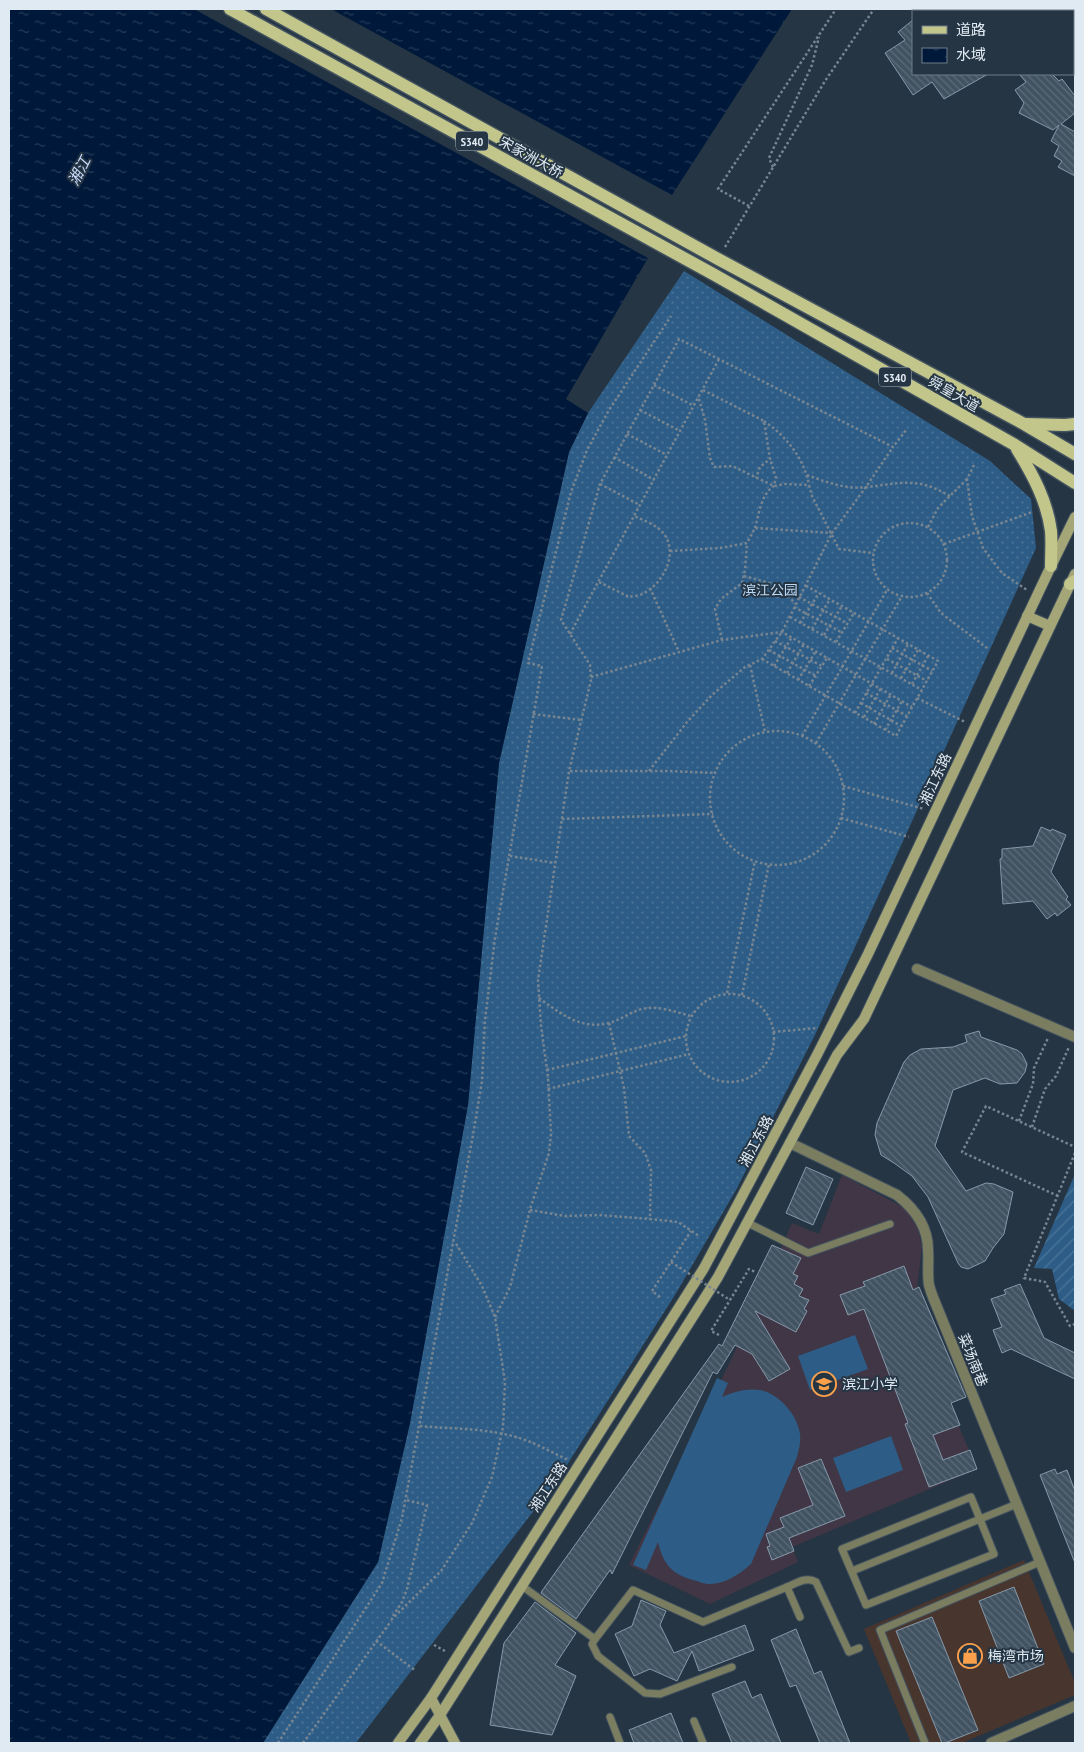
<svg xmlns="http://www.w3.org/2000/svg" width="1084" height="1752" font-family="'PT Sans Narrow','Noto Sans SC',sans-serif">
	<style>
		.commercial { fill: #48362e }
		.education { fill: #413645 }
		.grass { fill: url(#grass-dots) }
		.garden { fill: url(#garden-furrows) }
		.pitch { fill: #2d5d86 }
		.water { fill: url(#water-ripples) }
		.building { fill: url(#building-back-hatch); stroke: #8699aa }
		.lines { fill: none; stroke-linecap: round; stroke-linejoin: round }
		.service-casing { stroke: #43525f; stroke-width: 9 }
		.pedestrian-casing { stroke: #43525f; stroke-width: 12 }
		.minor-casing { stroke: #43525f; stroke-width: 12 }
		.secondary-casing { stroke: #43525f; stroke-width: 12 }
		.primary-casing { stroke: #43525f; stroke-width: 15 }
		.path { stroke: #788591; stroke-width: 2.5; stroke-dasharray: 2.5 2.5; stroke-linecap: butt }
		.service { stroke: #7b7d60; stroke-width: 7 }
		.pedestrian { stroke: #7b7d60; stroke-width: 10 }
		.minor { stroke: #7b7d60; stroke-width: 10 }
		.secondary { stroke: #a4a678; stroke-width: 10 }
		.primary { stroke: #c3c68a; stroke-width: 12 }
		.path-bridge { stroke: #788591; stroke-width: 2.5; stroke-dasharray: 2.5 2.5; stroke-linecap: butt }
		.labels { text-anchor: middle; dominant-baseline: central; stroke-width: 4; stroke-linejoin: round; paint-order: stroke }
		.shield { fill: #253543; stroke: #a8b4be; stroke-width: 1 }
		.shield-label { font-size: 12px; font-weight: bold; fill: #e0eaf3 }
		.street-label { font-size: 14px; fill: #e0eaf3; stroke: #253543 }
		.park-label { font-size: 14px; fill: #b9d6f2; stroke: #253543 }
		.poi-label { font-size: 14px; fill: #e0eaf3; stroke: #253543; text-anchor: start }
		.water-label { font-size: 15px; font-style: italic; fill: #c8defd; stroke: #253543 }
	</style>
	<defs>
		<pattern id="grass-dots" width="8" height="8" patternUnits="userSpaceOnUse" patternTransform="scale(1.25)"><rect width="8" height="8" fill="#2d5d86"/><path d="M2 2h.1M6 6h.1" fill="none" stroke="#4b7498" stroke-width="1.8" stroke-linecap="round"/></pattern>
		<pattern id="garden-furrows" width="10" height="10" patternUnits="userSpaceOnUse" patternTransform="scale(1.25)"><rect width="10" height="10" fill="#2d5d86"/><path d="M-1 1l2-2M0 10L10 0M9 11l2-2" fill="none" stroke="#4b7498"/></pattern>
		<pattern id="water-ripples" width="26" height="14" patternUnits="userSpaceOnUse" patternTransform="scale(1.25)"><rect width="26" height="14" fill="#00193b"/><path d="M2 4q2-2 4 0t4 0M15 11q2-2 4 0t4 0" fill="none" stroke="#253b58"/></pattern>
		<pattern id="building-back-hatch" width="6" height="6" patternUnits="userSpaceOnUse" patternTransform="scale(1.25)"><rect width="6" height="6" fill="#415261"/><path d="M-1 5l2 2M0 0l6 6M5-1l2 2" fill="none" stroke="#5c6b78"/></pattern>
	</defs>
	<rect width="100%" height="100%" fill="#253543"/>
	<path class="commercial" d="M1024,1560l51,123v12l-113,48h-51l-47,-114z"/>
	<path class="education" d="M842,1175l61,32 14,17 5,23 -5,41 34,120 26,61 -185,78 6,15 -88,42 -81,-39 102,-205 61,-137 27,11z"/>
	<path class="grass" d="M684,271l306,190 41,38 5,49 -221,487 -79,155 -61,105 -117,184 -202,264h-93l115,-181 32,-139 58,-318 31,-342 70,-311 19,-39z"/>
	<path class="garden" d="M1075,1174v137l-16,-12 -7,-30 -18,-1z"/>
	<g class="pitch">
		<path d="M855,1335l13,34 -58,21 -12,-34z"/>
		<path d="M717,1378l11,5 -6,14c12,-5 24,-9 38,-7 18,3 38,25 40,44 1,8 -1,15 -3,23l-46,107c-11,10 -27,21 -43,20 -4,0 -10,-3 -15,-4 -22,-6 -30,-17 -35,-38l-12,28 -13,-5z"/>
		<path d="M891,1436l12,34 -57,22 -13,-34z"/>
	</g>
	<g class="water">
		<path d="M9,9h185l454,249 -82,141 22,14 -19,39 -70,311 -31,342 -58,318 -32,139 -115,181h-254z"/>
		<path d="M331,9h461l-120,186z"/>
	</g>
	<g class="building">
		<path d="M913,20v54h75l-44,25 -12,-17 -19,13 -28,-42 20,-13 -7,-8z"/>
		<path d="M1019,74h33l7,7 3,-2 13,17v17l-14,11 14,8v44l-17,-9 4,-6 -8,-5 5,-10 -8,-5 8,-16 -6,5 -34,-17 5,-10 -9,-13 11,-8z"/>
		<path d="M1041,827l10,4 1,-2 14,6 -15,37 17,25 -2,2 5,6 -14,11 -2,-3 -8,6 -14,-18 -30,3 -3,-45 2,-1v-9l31,-3z"/>
		<path d="M979,1031l2,6 36,13 5,4 5,10 -2,8 -8,11 -17,1 -15,-6 -32,12 -18,56 31,45 20,-8 8,1 19,8 -9,42 -11,14 -8,13 -17,8 -7,-2 -3,-4 -30,-66 -16,-21 -18,-13 -13,-8 -6,-20 2,-12 27,-61 6,-7 11,-6 32,-2 14,-5 -2,-7z"/>
		<path d="M806,1167l27,12 -20,46 -27,-12z"/>
		<path d="M772,1245l29,13 -8,16 5,2 -4,8 9,5 -4,7 10,4 -5,9 3,2 -11,21 -41,-21 35,58 -21,12 -17,-27 -17,-9 -18,29 -4,-2 -101,202 -2,-4 -34,49 -35,-26 1,-2 177,-247 3,2z"/>
		<path d="M904,1266l9,24 6,-3 47,110 -15,6 9,22 -27,10 10,25 27,-10 7,19 -48,18 -24,-63 3,-1 -44,-114 -16,6 -8,-20 25,-9 -2,-4z"/>
		<path d="M1020,1284l24,54 31,15v26l-64,-30 -9,4 -9,-23 9,-3 -11,-28 15,-5 -2,-4z"/>
		<path d="M821,1459l24,57 -56,22 5,13 -22,9 -5,-13 3,-1 -4,-12 18,-7 -4,-9 33,-13 -15,-37z"/>
		<path d="M1055,1469l2,5 10,-4 8,21v72l-35,-88z"/>
		<path d="M1014,1587l30,77 -35,14 -30,-77z"/>
		<path d="M641,1600l25,11 -6,14 14,28 71,-28 9,25 -55,21 -7,-20 -15,30 -27,-12 -16,7 -19,-42 17,-8z"/>
		<path d="M535,1602l41,31 -21,32 21,11 -24,59 -62,-10 14,-82z"/>
		<path d="M932,1617l46,113 -33,13h-3l-46,-112z"/>
		<path d="M796,1629l18,45 7,-3 29,72h-30l-24,-58 -6,2 -19,-47z"/>
		<path d="M745,1681l7,17 9,-4 20,49h-49l-20,-49z"/>
		<path d="M671,1713l12,30h-49l-5,-13z"/>
	</g>
	<g class="lines">
		<defs>
			<g id="service">
				<path d="M748,1223l60,30 82,-29"/>
				<path d="M971,1497l23,57 -128,51 -24,-56z"/>
				<path d="M852,1571l165,-67"/>
				<path d="M522,1586l73,53 38,-49 70,32 84,-35 13,30"/>
				<path d="M787,1587c10,-4 20,-11 29,-5l33,70 10,-4"/>
				<path d="M595,1639l-3,5 6,12 47,37 15,1 72,-27"/>
				<path d="M610,1717l10,26"/>
				<path d="M694,1721l9,22"/>
				<path d="M925,1743l-45,-113 160,-68"/>
			</g>
			<path id="pedestrian" d="M917,969l158,68"/>
			<g id="minor">
				<path d="M790,1143l107,52c18,14 31,31 31,55 1,12 -1,23 1,35 2,8 5,15 8,22l138,341"/>
				<path d="M991,1743l84,-37"/>
			</g>
			<g id="secondary">
				<path d="M1027,616l23,10"/>
				<path d="M431,1698l24,45"/>
				<path d="M398,1743l33,-45 273,-430 114,-215 50,-99 183,-388 24,-49"/>
				<path d="M420,1743l20,-28 278,-438 119,-222 27,-36 211,-445"/>
			</g>
			<g id="primary">
				<path d="M230,9l483,265 302,171 60,38"/>
				<path d="M266,9l452,250 306,165 51,30"/>
				<path d="M1025,424l40,1 10,-1"/>
				<path d="M1017,449c16,26 30,52 34,82 1,11 0,23 0,35"/>
				<path d="M1070,584l5,-3"/>
			</g>
		</defs>
		<use href="#service" class="service-casing"/>
		<use href="#pedestrian" class="pedestrian-casing"/>
		<use href="#minor" class="minor-casing"/>
		<use href="#secondary" class="secondary-casing"/>
		<use href="#primary" class="primary-casing"/>
		<g class="path">
			<path d="M773,167l-4,-9 43,-93 7,-28"/>
			<path d="M749,206l-31,-17 118,-180"/>
			<path d="M725,247l100,-166 49,-72"/>
			<path d="M654,385l40,21"/>
			<path d="M703,390l61,31 6,38 -10,8 -4,11"/>
			<path d="M699,399l6,21 5,38 4,9 18,-1 42,20 11,-2 24,1 3,11 27,53 34,4"/>
			<path d="M640,410l40,21"/>
			<path d="M764,421c22,15 40,37 45,64"/>
			<path d="M627,434l40,21"/>
			<path d="M614,457l40,23"/>
			<path d="M974,465l-7,14 5,37 11,32 19,25 25,17"/>
			<path d="M807,475c19,7 40,15 60,12 20,-2 39,-7 58,-2 9,2 17,7 25,11"/>
			<path d="M600,484l40,21"/>
			<circle cx="910" cy="560" r="37"/>
			<path d="M928,527l10,-19 29,-29"/>
			<path d="M755,528c4,-14 6,-34 19,-42l2,-8 -6,-19"/>
			<path d="M944,544l88,-32"/>
			<path d="M670,551l50,-3 27,-5 8,-15 77,5"/>
			<path d="M744,576l29,8 10,4 12,16"/>
			<path d="M599,582l30,15c4,-1 10,-1 15,-4 18,-9 33,-36 22,-56 -6,-11 -21,-16 -32,-21"/>
			<path d="M650,588l29,64"/>
			<path d="M927,593l14,20 46,35"/>
			<path d="M799,597l48,26"/>
			<path d="M794,607l47,25"/>
			<path d="M790,617l132,73"/>
			<path d="M800,623l19,-30"/>
			<path d="M812,629l18,-30"/>
			<path d="M570,634l149,-275"/>
			<path d="M824,635l18,-29"/>
			<path d="M722,640l-7,-31 6,-10 21,-16 3,-13 2,-27"/>
			<path d="M775,641l47,25"/>
			<path d="M836,642l18,-29"/>
			<path d="M892,648l40,23"/>
			<path d="M769,650l47,26"/>
			<path d="M762,659l134,77 42,-75 -133,-76"/>
			<path d="M887,659l40,22"/>
			<path d="M750,665l15,67"/>
			<path d="M774,666l18,-29"/>
			<path d="M787,673l17,-29"/>
			<path d="M892,673l16,-29"/>
			<path d="M591,677l131,-37 60,-8 130,75"/>
			<path d="M901,678l17,-28"/>
			<path d="M798,680l18,-29"/>
			<path d="M912,684l16,-28"/>
			<path d="M809,686l18,-28"/>
			<path d="M866,693l41,23"/>
			<path d="M917,698l48,24"/>
			<path d="M861,703l40,23"/>
			<path d="M855,713l43,-75"/>
			<path d="M533,714l48,6"/>
			<path d="M864,717l17,-29"/>
			<path d="M874,724l17,-30"/>
			<path d="M885,730l17,-29"/>
			<circle cx="777" cy="798" r="67"/>
			<path d="M802,736l85,-146"/>
			<path d="M816,743l86,-147"/>
			<path d="M570,771h97l49,2"/>
			<path d="M649,771l38,-49 25,-27 33,-28 17,-8 20,-27 50,-99 34,-46 27,-40"/>
			<path d="M843,786l81,23"/>
			<path d="M841,818l68,19"/>
			<path d="M562,819l151,-5"/>
			<path d="M510,856l45,7"/>
			<path d="M727,993l28,-132"/>
			<circle cx="730" cy="1038" r="44"/>
			<path d="M742,995l27,-131"/>
			<path d="M539,998c22,16 42,32 70,25 12,-3 21,-11 33,-14 15,-4 34,3 49,7"/>
			<path d="M609,1023l15,65 5,48 16,17 6,17 -1,49 28,3 21,14"/>
			<path d="M773,1032l44,-4"/>
			<path d="M547,1070l139,-34"/>
			<path d="M548,1089l141,-35"/>
			<path d="M1019,1121l14,-37 1,-16 14,-30"/>
			<path d="M1032,1127l13,-38 11,-13 13,-29"/>
			<path d="M1075,1153l-51,125 21,4 25,44 5,-2"/>
			<path d="M1058,1196l-96,-44 24,-46 89,41"/>
			<path d="M530,1210l35,6 34,-1 51,4"/>
			<path d="M660,1297l-8,-6 39,-60"/>
			<path d="M495,1317l15,-30 21,-81 18,-53 2,-19 -3,-57 -7,-51 -3,-46 31,-209 22,-91 -1,-15 -29,-45 39,-136 79,-145 214,108 14,-18"/>
			<path d="M719,1335l-8,-4 38,-62 6,3"/>
			<path d="M420,1426c31,3 65,2 96,11 18,5 35,15 52,23"/>
			<path d="M393,1616l9,-14 5,-13 20,-84 -21,-5"/>
			<path d="M391,1620l50,-49 31,-48 20,-46 11,-50 2,-45 -10,-65 -13,-31 -27,-44"/>
			<path d="M376,1641l40,30"/>
			<path d="M434,1645l11,6"/>
			<path d="M278,1743l104,-160 20,-65 71,-383 9,-54 3,-61 10,-82 47,-272 -14,-3 43,-171 16,-42 22,-40 62,-94"/>
			<path d="M303,1743l88,-122"/>
		</g>
		<use href="#service" class="service"/>
		<use href="#pedestrian" class="pedestrian"/>
		<use href="#minor" class="minor"/>
		<use href="#secondary" class="secondary"/>
		<use href="#primary" class="primary"/>
		<path class="path-bridge" d="M671,1262l59,38"/>
	</g>
	<defs>
		<symbol id="school-ring" viewBox="-11 -11 22 22"><circle r="9.5" fill="#253543" stroke="#f9a04d" stroke-width="1.5"/><path d="M0-5L7-2L0 1L-7-2ZM-4 1L0 2.5L4 1V4Q0 6-4 4Z" fill="#f9a04d"/></symbol>
		<symbol id="shop-ring" viewBox="-11 -11 22 22"><circle r="9.5" fill="#253543" stroke="#f9a04d" stroke-width="1.5"/><path d="M-5-2.5h2.3a2.7 3.5 0 0 1 5.4 0H5L5.5 6h-11ZM-1.5-2.5h3a1.5 2.3 0 0 0-3 0Z" fill="#f9a04d"/></symbol>
	</defs>
	<g fill-rule="evenodd">
		<use href="#school-ring" x="810" y="1370" width="28" height="28"/>
		<use href="#shop-ring" x="956" y="1642" width="28" height="28"/>
	</g>
	<g class="labels">
		<g class="shield">
			<rect x="456" y="131.5" width="32" height="19" rx="4"/>
			<rect x="879" y="367.5" width="32" height="19" rx="4"/>
		</g>
		<g class="shield-label">
			<text x="472" y="141">S340</text>
			<text x="895" y="377">S340</text>
		</g>
		<g class="street-label">
			<text transform="translate(531 157) rotate(29)">宋家洲大桥</text>
			<text transform="translate(954 394) rotate(30)">舜皇大道</text>
			<text transform="translate(935 779) rotate(-65)">湘江东路</text>
			<text transform="translate(756 1141) rotate(-62)">湘江东路</text>
			<text transform="translate(973 1360) rotate(68)">菜场南巷</text>
			<text transform="translate(548 1487) rotate(-57)">湘江东路</text>
		</g>
		<g class="park-label">
			<text x="770" y="590">滨江公园</text>
		</g>
		<g class="poi-label">
			<text x="842" y="1384">滨江小学</text>
			<text x="988" y="1656">梅湾市场</text>
		</g>
		<g class="water-label">
			<text transform="translate(79 171) rotate(-63)">湘江</text>
		</g>
	</g>
	<rect width="1084" height="1752" fill="none" stroke="#e0eaf3" stroke-width="20"/>
	<rect x="912" y="10" width="162" height="65" fill="#253543" stroke="#707d89"/>
	<rect x="922" y="26" width="25" height="8" fill="#c3c68a" stroke="#707d89"/>
	<text x="956" y="35" font-size="15" fill="#e0eaf3">道路</text>
	<rect x="922" y="48" width="25" height="15" fill="url(#water-ripples)" stroke="#707d89"/>
	<text x="956" y="60" font-size="15" fill="#e0eaf3">水域</text>
</svg>
